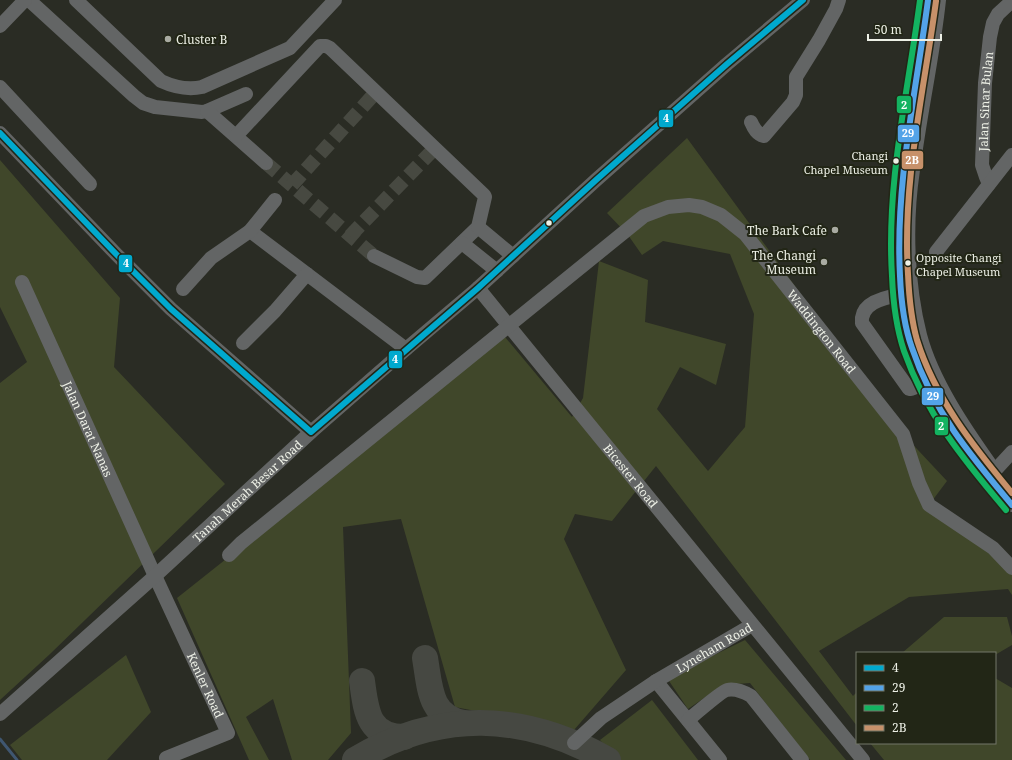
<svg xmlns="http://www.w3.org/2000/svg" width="1012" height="760" font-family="'Noto Serif',serif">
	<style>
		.green { fill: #40472a }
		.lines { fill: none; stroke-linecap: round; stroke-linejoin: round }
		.stream { stroke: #3f5670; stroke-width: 3 }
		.taxiway { stroke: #464842; stroke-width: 26 }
		.minor-tunnel { stroke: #474941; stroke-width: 14; stroke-dasharray: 14 7; stroke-linecap: butt }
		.minor { stroke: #636565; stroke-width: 14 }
		.bus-1-casing { stroke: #222616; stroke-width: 9 }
		.bus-2-casing { stroke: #222616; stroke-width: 9 }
		.bus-3-casing { stroke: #222616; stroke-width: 9 }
		.bus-4-casing { stroke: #222616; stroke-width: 9 }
		.bus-1 { stroke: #00a9ce; stroke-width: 6 }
		.bus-2 { stroke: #53a3e8; stroke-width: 6 }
		.bus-3 { stroke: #13b361; stroke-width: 6 }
		.bus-4 { stroke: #c7916a; stroke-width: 6 }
		.poi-dot { fill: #a9aba2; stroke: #222616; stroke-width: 1.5 }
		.bus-dot { fill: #edf0e6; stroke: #222616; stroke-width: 1.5 }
		.labels { text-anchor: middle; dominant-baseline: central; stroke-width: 4; stroke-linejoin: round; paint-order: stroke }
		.bus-label { font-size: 11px; fill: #edf0e6; stroke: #222616; text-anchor: end }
		.poi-label { font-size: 12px; fill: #edf0e6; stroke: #222616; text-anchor: end }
		.street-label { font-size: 12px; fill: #edf0e6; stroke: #222616 }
		.line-badge { stroke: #222616; stroke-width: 1.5 }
		.badge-label { font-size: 11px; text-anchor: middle; font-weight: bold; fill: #fff }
	</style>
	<rect width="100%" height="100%" fill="#2a2c24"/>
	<g class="green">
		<path d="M687,138l216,296 44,47 -18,24 83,63v27l-4,-6 -99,8 -90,54 34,45 4,-4v34l-201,-260 -44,55 -37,-7 -11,25 62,131 -52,60 -119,-23 -54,-188 -58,8 8,206 -23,27h-36l-19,-61 -27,18 23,43h-20l-72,-162 328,-261 67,80 11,-19 16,-137 49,19 -3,42 81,22 -10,41 -36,-18 -23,42 51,62 37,-44 9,-113 -24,-60 -67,-13 -21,14 -14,-20 -21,-22z"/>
		<path d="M0,160l120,138 -6,69 111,117 -175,170 -50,46v-317l27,-21 -27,-55z"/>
		<path d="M944,617h63l5,19v9l-17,10v-2h-93z"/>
		<path d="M745,640l101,120h-36l-60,-77 -27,2 -35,24 -21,-31z"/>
		<path d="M126,655l25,57 -44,48h-85l-12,-15z"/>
		<path d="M995,678l17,10v72h-128l-14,-17h125z"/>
		<path d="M652,700l46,60h-80l-18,-20z"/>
	</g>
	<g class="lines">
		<path class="stream" d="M0,739l17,21"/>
		<g class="taxiway">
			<path d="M425,658c5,29 4,59 39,65"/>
			<path d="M362,681c4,28 5,56 42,56"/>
			<path d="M355,760c85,-51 168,-48 253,0"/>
		</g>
		<g class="minor-tunnel">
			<path d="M266,163l108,93"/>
			<path d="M292,185l84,-93"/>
			<path d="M350,236l85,-88"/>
		</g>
		<g class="minor">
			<path d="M29,0l105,96 9,7 12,4 47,5 5,-1 39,-17"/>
			<path d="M76,0l85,81c13,6 27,9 41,6l88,-39 45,-48"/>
			<path d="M928,0c-12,112 -46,224 -20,336 4,16 12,33 19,48 9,17 17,34 28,50 17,25 38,48 57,71"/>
			<path d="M939,0c-6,57 -19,113 -26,170 -8,53 -6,114 7,165 12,46 45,94 72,132"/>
			<path d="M0,26l25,-26"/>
			<path d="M0,87l90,97"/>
			<path d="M207,111l59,52"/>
			<path d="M751,122c3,7 6,12 13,14l29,-34 3,-7v-18l23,-37 17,-31 3,-9"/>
			<path d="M0,133l117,122 54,54 140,123"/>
			<path d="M236,136l84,-90h6l4,2 154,147 1,2 -7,30 -53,51 -8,-1 -43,-21"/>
			<path id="s1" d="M989,184l-3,-7 -4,-12 3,-82 5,-46 3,-14 5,-9 14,-13"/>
			<path d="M478,227l35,29"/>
			<path d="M250,231l156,118"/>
			<path d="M462,243l35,28"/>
			<path d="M936,252l76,-97"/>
			<path id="s2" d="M22,282l133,294 73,157 -62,25"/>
			<path id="s3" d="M478,288l385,472"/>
			<path d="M183,289l28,-31 39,-27 25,-31"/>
			<path d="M901,295c-16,2 -41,7 -39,28l47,66h2l16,-6"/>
			<path d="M243,343l32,-32 32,-37"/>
			<path d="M989,477l23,-25"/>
			<path id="s4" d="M229,555l12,-12 403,-327 24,-9 21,-2 13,2 19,8 24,19 158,200 16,49 10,22 64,43 19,20"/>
			<path d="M656,681l64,79"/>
			<path id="s5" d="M0,714l155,-138 156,-144 95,-83 72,-61 118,-108 131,-116 76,-64"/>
			<path d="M688,720c6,-5 34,-29 39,-30 9,-2 17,2 24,6l51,64"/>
			<path id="s6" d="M574,743l27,-25 55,-37 96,-56"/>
		</g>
		<defs>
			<path id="bus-1" d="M0,133l117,122 54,54 140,123 167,-144 118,-108 131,-116 76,-64"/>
			<path id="bus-2" d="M928,0c-12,92 -33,184 -28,276 1,24 4,50 12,72 21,63 58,107 100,157"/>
			<path id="bus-3" d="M920,0c-12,92 -34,183 -28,276 1,25 4,51 12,75 22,63 59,108 102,159"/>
			<path id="bus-4" d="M936,1c-12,90 -34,181 -28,273 1,22 3,45 9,66 18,58 56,106 95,153"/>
		</defs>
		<use href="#bus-1" class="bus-1-casing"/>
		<use href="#bus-2" class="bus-2-casing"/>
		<use href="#bus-3" class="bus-3-casing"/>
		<use href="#bus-4" class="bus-4-casing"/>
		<use href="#bus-1" class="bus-1"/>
		<use href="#bus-2" class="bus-2"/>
		<use href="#bus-3" class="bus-3"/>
		<use href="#bus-4" class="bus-4"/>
	</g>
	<g class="poi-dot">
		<circle cx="168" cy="39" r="4"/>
		<circle cx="835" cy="230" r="4"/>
		<circle cx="824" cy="262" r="4"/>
	</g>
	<g class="bus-dot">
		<circle cx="896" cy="161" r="3.5"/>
		<circle cx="549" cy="223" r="3.5"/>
		<circle cx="908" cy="263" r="3.5"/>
	</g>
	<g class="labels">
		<g class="bus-label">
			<text x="888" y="155">Changi<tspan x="888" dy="14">Chapel Museum</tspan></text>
			<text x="916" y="257" text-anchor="start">Opposite Changi<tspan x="916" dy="14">Chapel Museum</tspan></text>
		</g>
		<g class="poi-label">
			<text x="176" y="39" text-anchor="start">Cluster B</text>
			<text x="827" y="230">The Bark Cafe</text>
			<text x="816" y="255">The Changi<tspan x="816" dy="14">Museum</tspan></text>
		</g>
		<g class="street-label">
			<text stroke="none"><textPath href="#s1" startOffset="84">Jalan Sinar Bulan</textPath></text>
			<text stroke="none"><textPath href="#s4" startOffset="771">Waddington Road</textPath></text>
			<text stroke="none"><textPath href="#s2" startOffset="161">Jalan Darat Nanas</textPath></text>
			<text stroke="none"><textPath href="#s3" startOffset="242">Bicester Road</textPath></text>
			<text stroke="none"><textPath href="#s5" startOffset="333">Tanah Merah Besar Road</textPath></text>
			<text stroke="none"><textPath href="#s6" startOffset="170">Lyneham Road</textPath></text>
			<text stroke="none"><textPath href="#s2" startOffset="443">Kenler Road</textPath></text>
		</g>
	</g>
	<g class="line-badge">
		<rect x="896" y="95" width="16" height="19" rx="4" fill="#13b361"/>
		<rect x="658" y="109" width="16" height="19" rx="4" fill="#00a9ce"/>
		<rect x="897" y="124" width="23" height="19" rx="4" fill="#53a3e8"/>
		<rect x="901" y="150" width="23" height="20" rx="4" fill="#c7916a"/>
		<rect x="118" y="254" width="15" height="19" rx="4" fill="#00a9ce"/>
		<rect x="388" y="350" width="15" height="19" rx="4" fill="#00a9ce"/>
		<rect x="921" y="387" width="23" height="19" rx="4" fill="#53a3e8"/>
		<rect x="934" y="416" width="15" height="20" rx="4" fill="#13b361"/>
	</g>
	<g class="badge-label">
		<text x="904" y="109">2</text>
		<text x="666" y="122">4</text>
		<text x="908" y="137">29</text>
		<text x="912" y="164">2B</text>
		<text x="126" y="267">4</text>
		<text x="395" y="363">4</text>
		<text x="933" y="400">29</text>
		<text x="941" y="430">2</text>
	</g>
	<rect x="856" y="652" width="140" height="92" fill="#222616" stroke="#737769"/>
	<rect x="864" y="665" width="20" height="6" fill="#00a9ce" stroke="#737769"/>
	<text x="892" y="672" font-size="12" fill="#edf0e6">4</text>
	<rect x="864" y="685" width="20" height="6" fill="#53a3e8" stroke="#737769"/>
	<text x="892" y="692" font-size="12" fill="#edf0e6">29</text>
	<rect x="864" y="705" width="20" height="6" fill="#13b361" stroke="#737769"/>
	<text x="892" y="712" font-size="12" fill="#edf0e6">2</text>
	<rect x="864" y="725" width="20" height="6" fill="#c7916a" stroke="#737769"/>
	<text x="892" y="732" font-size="12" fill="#edf0e6">2B</text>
	<path d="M868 34v6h73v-6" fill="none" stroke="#edf0e6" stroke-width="2"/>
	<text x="874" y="34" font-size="12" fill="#edf0e6" stroke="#222616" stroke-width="3" paint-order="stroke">50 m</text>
</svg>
